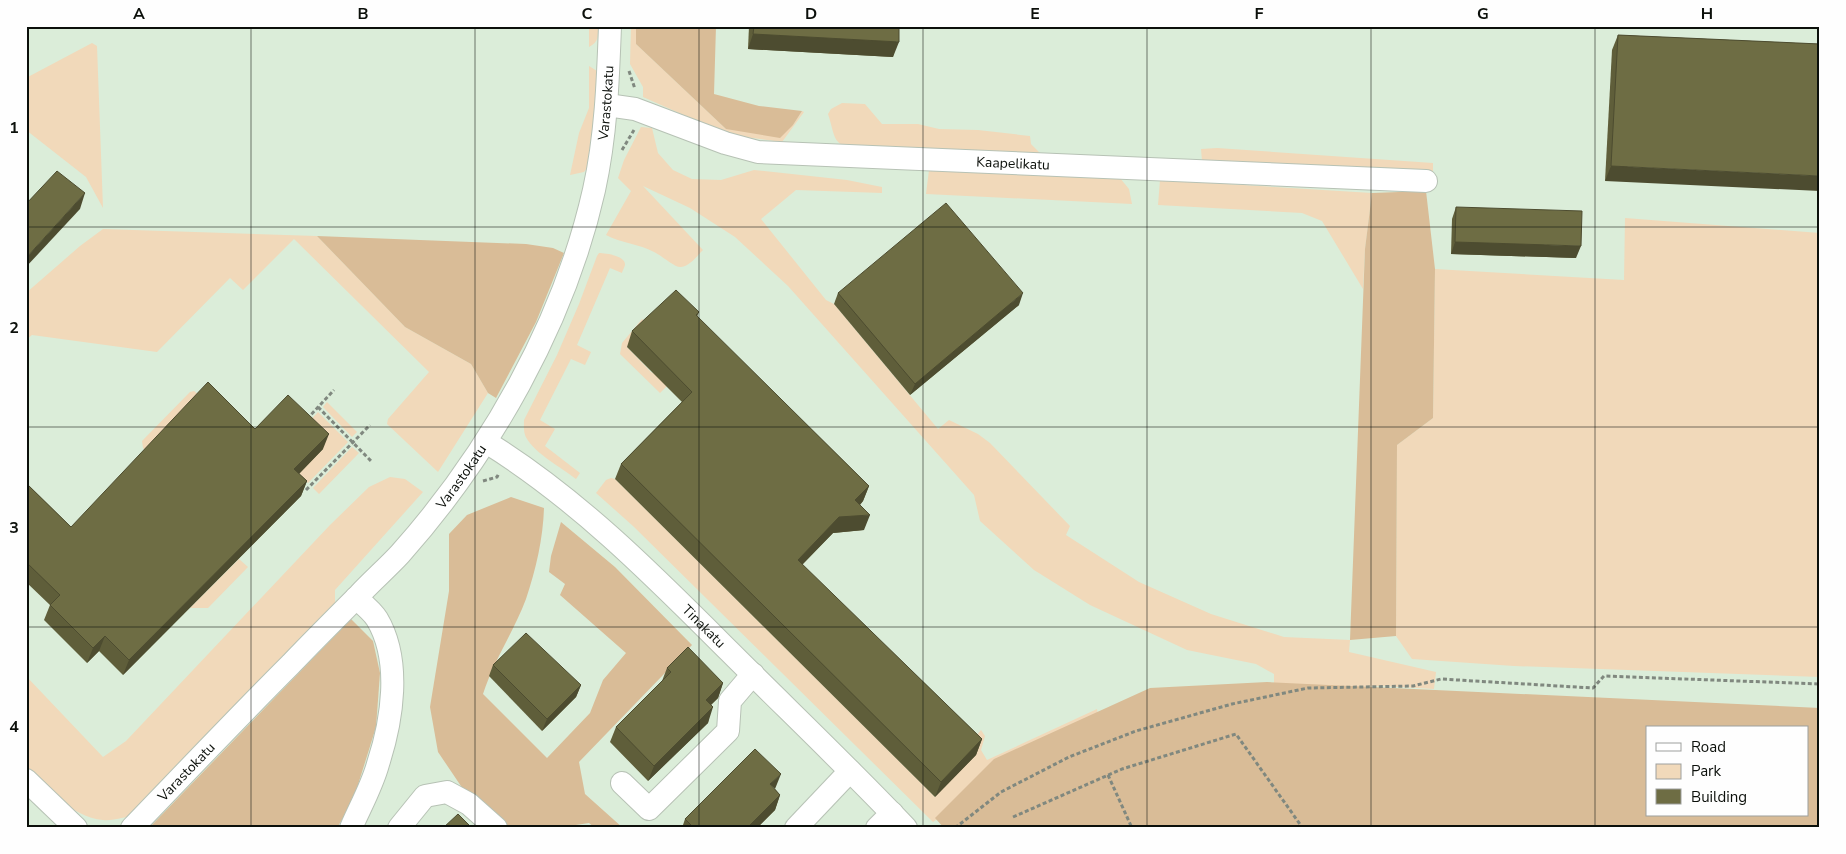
<svg xmlns="http://www.w3.org/2000/svg" width="1846" height="854" font-family="'Nunito Sans',sans-serif">
	<style>
		.built { fill: #dbedd9; fill-rule: evenodd }
		.green { fill: #f1d9ba }
		.forest { fill: #d9bc97; fill-rule: evenodd }
		.lines { fill: none; stroke-linecap: round; stroke-linejoin: round }
		.minor-casing { stroke: #b7c2b5; stroke-width: 24 }
		.path { stroke: #80887f; stroke-width: 3; stroke-dasharray: 4 2.5; stroke-linecap: butt }
		.minor { stroke: #fff; stroke-width: 22 }
		.wall { fill: #5f5e3a }
		.shaded-wall { fill: #4d4c30 }
		.building { fill: #6e6d44; stroke: #4d4c30 }
		.grid { fill: none; stroke: #0c100b; stroke-width: 1; stroke-opacity: 0.55 }
		.labels { text-anchor: middle; dominant-baseline: central; stroke-width: 4; stroke-linejoin: round; paint-order: stroke }
		.street-label { font-size: 14px; fill: #0c100b; stroke: #fefefe }
		.neatline { fill: none; stroke: #0c100b; stroke-width: 2 }
		.grid-label { font-size: 16px; text-anchor: middle; font-weight: bold; fill: #0c100b }
	</style>
	<rect width="100%" height="100%" fill="#e9f5e7"/>
	<path class="built" d="M26,26h1794v802h-1794zM1647,728h160v87h-160z"/>
	<g class="green">
		<path d="M589,26h9c0,10 1,16 -9,21z"/>
		<path d="M631,26h5v18l90,85 67,-4 9,-14 2,1 -22,30 -45,-6 -15,-4 -79,-35v-10l-13,-23z"/>
		<path d="M92,43l5,3 6,162 -17,-31 -60,-47v-52z"/>
		<path d="M589,66l8,5 -2,42 -8,55 -3,4 -14,3 9,-42 10,-25z"/>
		<path d="M842,103l23,1 17,20h36l21,5 39,1 52,6 1,8 10,10 -74,-4h-108c-28,-5 -23,-12 -31,-36l3,-5z"/>
		<path d="M641,127l11,1 6,25 15,17 19,9 29,1 33,-10 93,10 35,7v6l-86,-3 -35,29 65,81 8,4 104,125 11,-9 29,14 12,9 80,83 -4,9 73,47 72,32 73,23 66,3 -1,12 87,20 -2,17 -52,-3 -61,3 -47,7v-22l-18,-10 -69,-14 -97,-45 -56,-35 -54,-49 -6,-26 -186,-209 -53,-49 -45,-29 -47,-22 60,64c-6,6 -13,16 -22,17 -6,1 -20,-12 -27,-15 -15,-8 -33,-9 -48,-17l25,-44 -13,-13 6,-18z"/>
		<path d="M1217,148l216,15v11l-231,-13 -1,-12z"/>
		<path d="M929,170l191,8 9,11 3,15 -206,-10z"/>
		<path d="M1160,180l212,13 -7,56 -2,40 -41,-68 -20,-8 -144,-8z"/>
		<path d="M1625,218l195,15v444l-306,-11 -102,-7 -16,-23 1,-191 36,-27 2,-149 189,11z"/>
		<path d="M103,229l214,7 88,91 66,37 17,29 -50,79 -51,-48 1,-5 41,-47 -135,-133 -51,51 -13,-12 -73,74 -125,-17 -6,5v-47l54,-47z"/>
		<path d="M599,253c7,0 27,3 26,12 0,1 -3,7 -3,8l-12,-5 -33,77 14,7 -6,13 -14,-6 -31,61 15,9 -10,17 35,27 -4,6c-14,-11 -40,-25 -49,-40 -4,-6 -3,-13 -3,-19l33,-65 22,-51 18,-48z"/>
		<path d="M642,319l7,6 -22,22 24,25 20,10 -11,11 -40,-39 2,-11z"/>
		<path d="M194,391l9,7 -54,56 -6,-6 -1,-7 48,-49z"/>
		<path d="M327,402l30,30 -5,5 -29,-30z"/>
		<path d="M318,412l30,30 -40,41 -10,-9 25,-25 -21,-20z"/>
		<path d="M352,447l7,6 -40,41 -6,-6z"/>
		<path d="M390,477l15,2 18,13 -88,98v13l-205,213c-8,2 -19,5 -27,4 -32,-3 -56,-33 -77,-53v-91l77,81 23,-16 204,-216 39,-38z"/>
		<path d="M611,478l4,1 320,318 32,-51 14,-16 4,6 -4,14 6,10 110,-51 2,14 -74,36 -92,63 -300,-296 -37,-33 10,-13z"/>
		<path d="M239,559l9,8 -40,41h-18z"/>
	</g>
	<g class="forest">
		<path d="M636,26h80l-2,68 45,12 43,5 -9,14 -13,13 -54,-9 -90,-85z"/>
		<path d="M1426,191l9,78 -2,149 -36,27 -1,191 -46,4 15,-391 7,-56z"/>
		<path d="M317,236l209,8 27,4 11,5 -28,69 -40,76 -8,-5 -17,-29 -66,-37z"/>
		<path d="M511,497l33,11c-1,31 -8,61 -18,91 -12,32 -32,61 -43,95l64,64 43,-45 13,-33 23,-27 -66,-58 5,-11 -16,-12 2,-16 10,-34 54,45 77,78 -113,117 6,32 38,34h-28l-6,-5 -33,5h-43l-14,-5 -36,-34 -25,-37 -8,-45 19,-116v-57l18,-19z"/>
		<path d="M351,619l22,22 7,32 -4,54 -23,74 -16,27h-188z"/>
		<path d="M1267,682l553,26v120h-876l-9,-10 59,-59 156,-71zM1647,728h160v87h-160z"/>
	</g>
	<g class="lines">
		<defs>
			<g id="minor">
				<path id="s1" d="M607,105l28,4 90,34 33,9 668,29"/>
				<path id="s2" d="M486,442c91,56 168,134 243,209 59,59 120,117 177,177"/>
				<path d="M26,780l50,48"/>
				<path d="M622,783l27,26 79,-78 2,-30 23,-27"/>
				<path id="s3" d="M132,828c53,-55 105,-110 159,-164 22,-23 45,-46 68,-69 13,-14 28,-27 41,-41 90,-101 164,-231 194,-364 12,-54 14,-109 16,-164"/>
				<path d="M351,828c9,-21 21,-42 27,-64 14,-43 24,-103 -1,-145 -5,-8 -14,-15 -21,-21"/>
				<path d="M399,828l26,-32 22,-4 22,12 27,24"/>
				<path d="M796,828l54,-57"/>
				<path d="M877,828l15,-15"/>
			</g>
		</defs>
		<use href="#minor" class="minor-casing"/>
		<g class="path">
			<path d="M629,71l6,18"/>
			<path d="M622,150l12,-20"/>
			<path d="M318,407l54,55"/>
			<path d="M307,419l27,-29"/>
			<path d="M483,481l14,-4 2,-4"/>
			<path d="M306,490l64,-65"/>
			<path d="M1108,775l24,53"/>
			<path d="M1013,817l109,-48 114,-35 66,93 3,1"/>
			<path d="M955,828l46,-36 68,-35 67,-26 96,-27 76,-16 105,-2 28,-7 152,9 11,-12 216,8"/>
		</g>
		<use href="#minor" class="minor"/>
	</g>
	<g class="wall">
		<path d="M749,26h150l-6,31 -145,-8z"/>
		<path d="M1618,35l202,9 -215,137 7,-131z"/>
		<path d="M1456,207l120,51 -125,-4 1,-35z"/>
		<path d="M838,293l181,12 -109,90 -76,-91z"/>
		<path d="M699,312l-2,5 172,169 -6,15 -3,4 4,25 -31,3 -31,32 180,174 -6,16 -41,42 -320,-318 6,-15 61,-62 -55,-55 5,-16z"/>
		<path d="M255,429l68,20 -24,25 8,7 -6,15 -178,179 -24,-24 -12,12 -43,-43 6,-15 -24,-23v-99l45,44z"/>
		<path d="M493,665l88,20 -5,12 -34,34 -53,-55z"/>
		<path d="M667,668l56,15 -5,15 -7,7 -3,18 -60,58 -38,-39 6,-15 46,-46z"/>
		<path d="M775,789l5,6 -5,15 -18,18h-75l3,-9z"/>
	</g>
	<g class="shaded-wall">
		<path d="M753,34l146,8 -6,15 -145,-8z"/>
		<path d="M1611,166l209,10v15l-215,-10z"/>
		<path d="M85,193l-5,16 -54,58v-9z"/>
		<path d="M1455,242l126,4 -5,12 -125,-4z"/>
		<path d="M1023,293l-4,12 -109,90 5,-11z"/>
		<path d="M329,434l-6,15 -34,35 5,-15z"/>
		<path d="M307,481l-6,15 -178,179 6,-15z"/>
		<path d="M869,486l-6,15 -13,15 5,-16z"/>
		<path d="M870,515l-6,15 -31,3 -41,42 6,-15 41,-43z"/>
		<path d="M105,636l-6,15 -12,12 6,-15z"/>
		<path d="M723,683l-5,15 -18,17 6,-15z"/>
		<path d="M581,685l-5,12 -34,34 5,-12z"/>
		<path d="M713,707l-5,16 -60,58 6,-15z"/>
		<path d="M982,739l-6,16 -41,42 6,-15z"/>
		<path d="M781,774l-6,15 -5,-5z"/>
		<path d="M780,795l-5,15 -18,18h-10z"/>
	</g>
	<g class="building">
		<path d="M754,26h145v16l-146,-8z"/>
		<path d="M1618,35l202,9v132l-209,-10z"/>
		<path d="M57,171l28,22 -59,65v-54z"/>
		<path d="M946,203l77,90 -108,91 -77,-91z"/>
		<path d="M1456,207l126,4 -1,35 -126,-4z"/>
		<path d="M676,290l23,22 -3,3 173,171 -14,14 15,15 -31,2 -41,43 184,179 -41,43 -320,-318 71,-72 -60,-61z"/>
		<path d="M208,382l47,47 33,-34 41,39 -35,35 13,12 -178,179 -24,-24 -12,12 -43,-43 10,-10 -34,-33v-79l45,44z"/>
		<path d="M526,633l55,52 -34,34 -54,-54z"/>
		<path d="M688,647l35,36 -17,17 7,7 -59,59 -38,-39 55,-55 -4,-4z"/>
		<path d="M755,749l26,25 -11,10 10,11 -33,33h-53l-9,-9z"/>
		<path d="M458,814l14,14h-29z"/>
	</g>
	<path class="grid" d="M251,26v802M475,26v802M699,26v802M923,26v802M1147,26v802M1371,26v802M1595,26v802M26,227h1794M26,427h1794M26,627h1794"/>
	<g class="labels">
		<g class="street-label">
			<text stroke="none"><textPath href="#s3" startOffset="888">Varastokatu</textPath></text>
			<text stroke="none"><textPath href="#s1" startOffset="414">Kaapelikatu</textPath></text>
			<text stroke="none"><textPath href="#s3" startOffset="482">Varastokatu</textPath></text>
			<text stroke="none"><textPath href="#s2" startOffset="286">Tinakatu</textPath></text>
			<text stroke="none"><textPath href="#s3" startOffset="78">Varastokatu</textPath></text>
		</g>
	</g>
	<rect width="1846" height="854" fill="none" stroke="#fefefe" stroke-width="55"/>
	<rect x="1646" y="726" width="162" height="90" fill="#fefefe" stroke="#9d9f9d"/>
	<rect x="1656" y="743" width="25" height="8" fill="#ffffff" stroke="#9d9f9d"/>
	<text x="1691" y="752" font-size="15" fill="#0c100b">Road</text>
	<rect x="1656" y="764" width="25" height="15" fill="#f1d9ba" stroke="#9d9f9d"/>
	<text x="1691" y="776" font-size="15" fill="#0c100b">Park</text>
	<rect x="1656" y="789" width="25" height="15" fill="#6e6d44" stroke="#9d9f9d"/>
	<text x="1691" y="802" font-size="15" fill="#0c100b">Building</text>
	<rect x="28" y="28" width="1790" height="798" class="neatline"/>
	<g class="grid-label">
		<text x="139" y="19">A</text>
		<text x="363" y="19">B</text>
		<text x="587" y="19">C</text>
		<text x="811" y="19">D</text>
		<text x="1035" y="19">E</text>
		<text x="1259" y="19">F</text>
		<text x="1483" y="19">G</text>
		<text x="1707" y="19">H</text>
		<text x="14" y="133">1</text>
		<text x="14" y="333">2</text>
		<text x="14" y="533">3</text>
		<text x="14" y="732">4</text>
	</g>
</svg>
